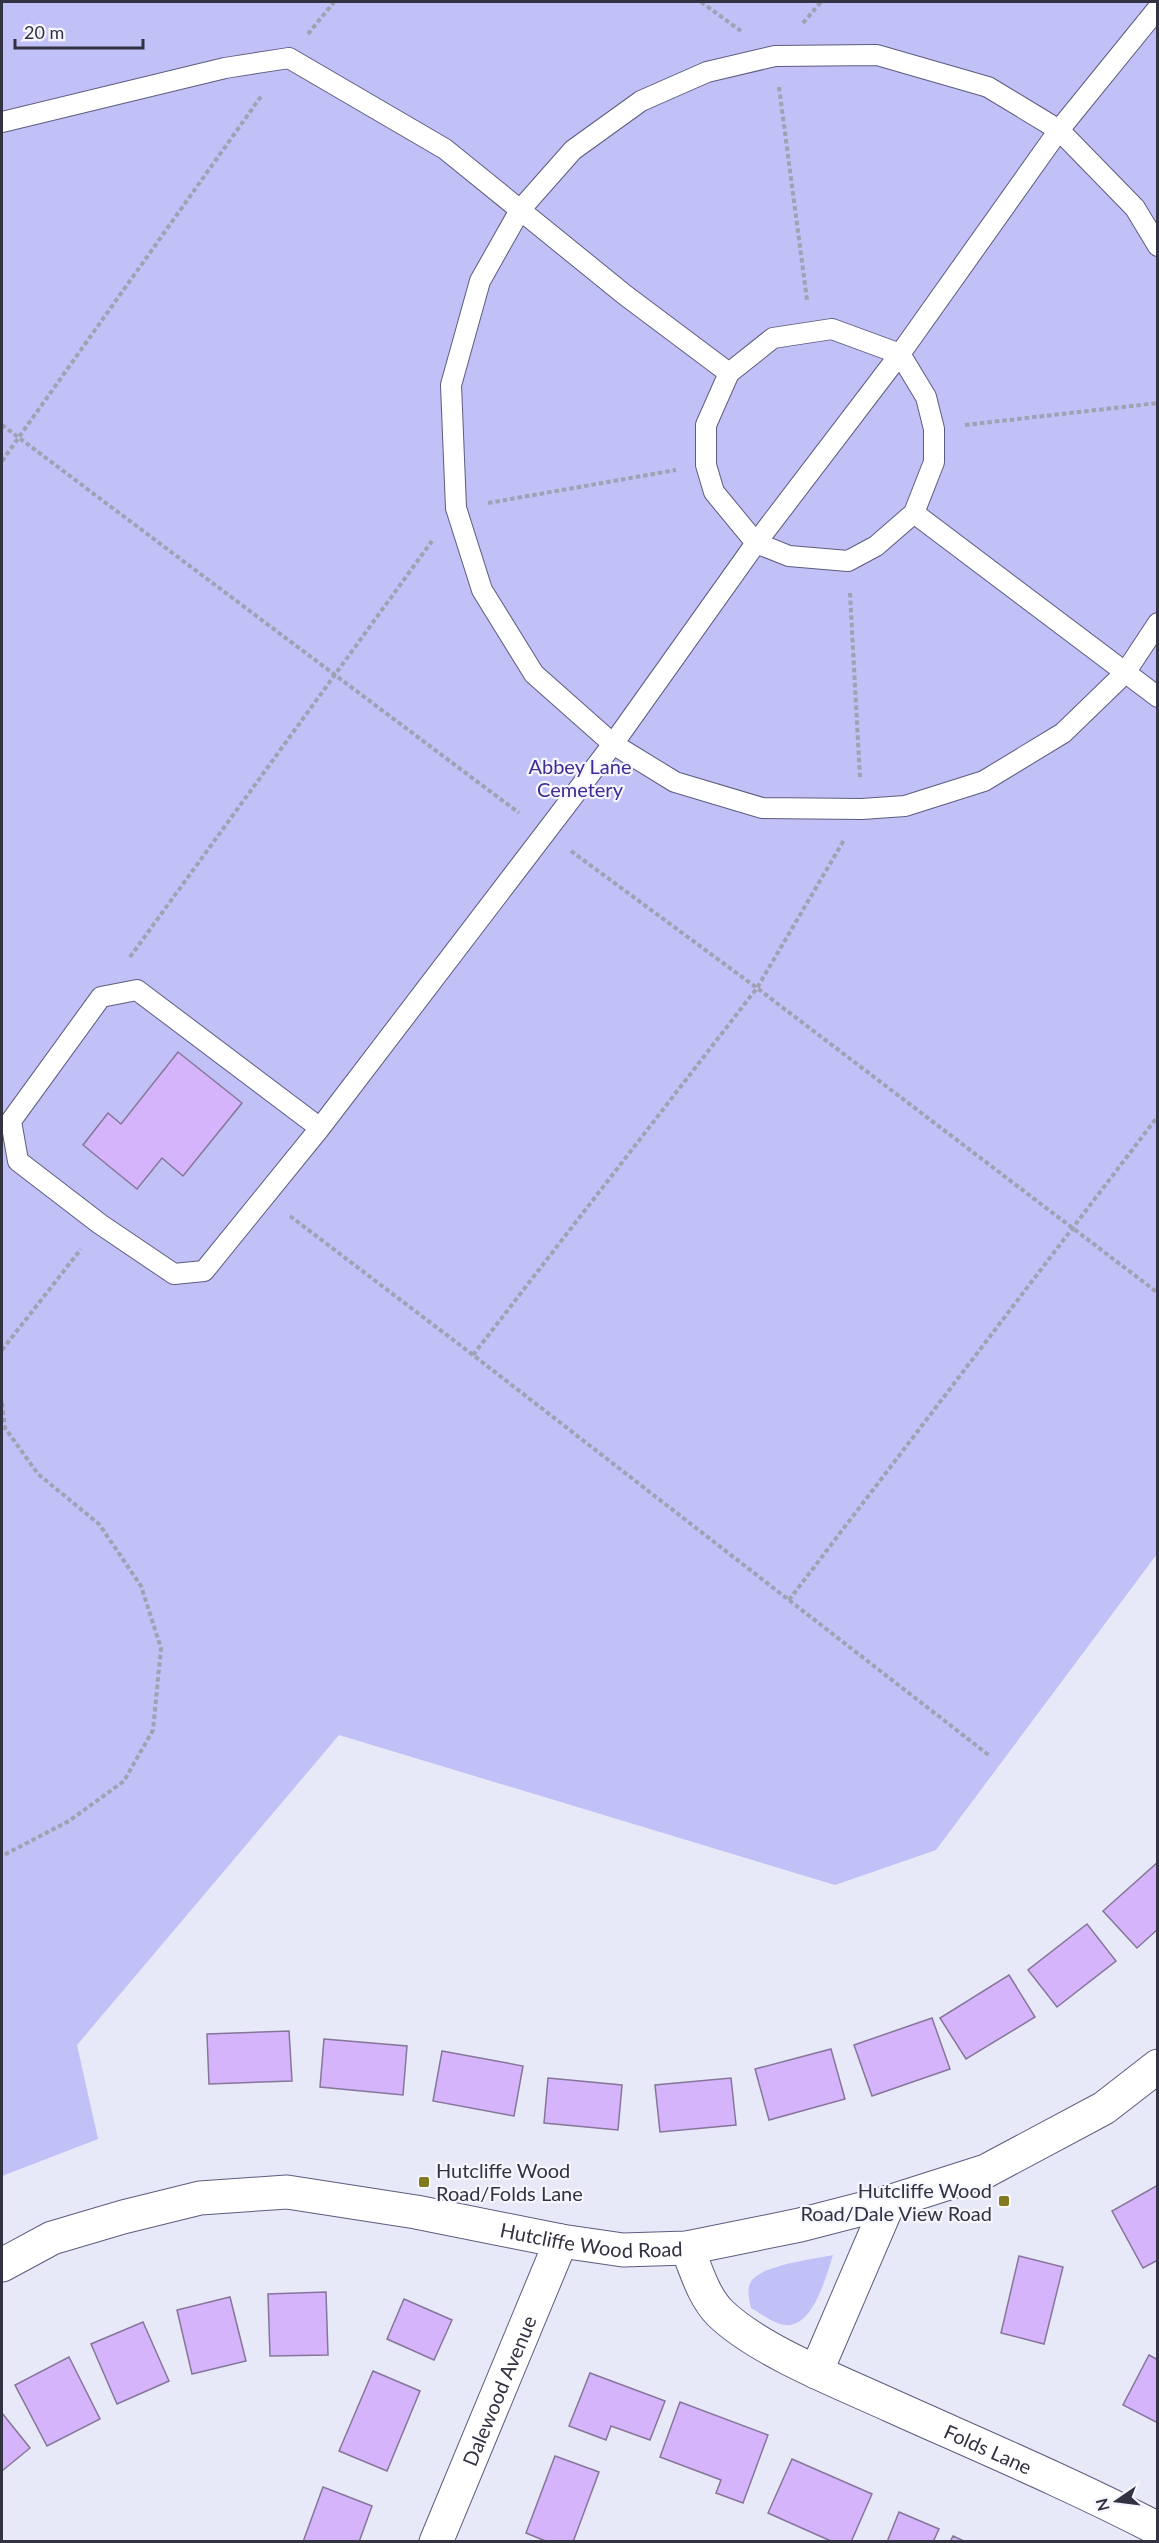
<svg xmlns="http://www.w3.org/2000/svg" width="1159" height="2543" font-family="Lato,sans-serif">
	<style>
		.green { fill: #c1c0f7 }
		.building { fill: #d5b4fc; stroke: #867699; stroke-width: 1.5 }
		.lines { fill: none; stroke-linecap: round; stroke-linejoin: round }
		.service-casing { stroke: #5d5c7f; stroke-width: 22 }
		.minor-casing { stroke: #5d5c7f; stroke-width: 35 }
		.tertiary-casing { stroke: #5d5c7f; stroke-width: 35 }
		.path { stroke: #a0a1b1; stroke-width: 4; stroke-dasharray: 4.5 3; stroke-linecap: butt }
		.service { stroke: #fff; stroke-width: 20 }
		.minor { stroke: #fff; stroke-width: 33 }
		.tertiary { stroke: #fff; stroke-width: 33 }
		.poi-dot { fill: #817a20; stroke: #f6f6fe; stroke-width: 2 }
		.labels { text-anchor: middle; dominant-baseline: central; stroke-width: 4.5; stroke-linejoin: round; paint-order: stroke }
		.park-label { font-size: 20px; fill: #412c95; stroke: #f6f6fe }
		.poi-label { font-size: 20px; fill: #323242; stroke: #f6f6fe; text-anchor: start }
		.street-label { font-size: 20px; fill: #323242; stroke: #f6f6fe }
	</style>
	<rect width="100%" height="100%" fill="#e7e8f8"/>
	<g class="green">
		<path d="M2,2h1155v1552l-221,296 -101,35 -496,-150 -262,310 21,94 -96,37z"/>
		<path d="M833,2255c-7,21 -21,79 -53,69 -10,-3 -20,-11 -29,-16 -2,-9 -5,-20 1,-28 12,-15 62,-21 81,-25z"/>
	</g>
	<g class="building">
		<path d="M178,1052l64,51 -59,73 -21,-18 -25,31 -54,-44 25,-32 13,11z"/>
		<path d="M1158,1862v67l-21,19 -34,-37z"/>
		<path d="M1087,1924l29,37 -59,46 -29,-37z"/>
		<path d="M1009,1975l26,42 -69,42 -26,-41z"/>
		<path d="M932,2018l18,51 -78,27 -18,-51z"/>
		<path d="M289,2031l3,50 -83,3 -2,-50z"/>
		<path d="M324,2039l83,7 -4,49 -83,-8z"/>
		<path d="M831,2049l14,50 -76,21 -14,-51z"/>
		<path d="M442,2051l81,15 -9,50 -81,-15z"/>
		<path d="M548,2078l74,7 -4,45 -74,-7z"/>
		<path d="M731,2078l5,47 -76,7 -5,-47z"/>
		<path d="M1158,2185v75l-15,8 -31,-57z"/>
		<path d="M1019,2256l44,11 -19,77 -43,-11z"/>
		<path d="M326,2292l2,63 -58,1 -2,-62z"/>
		<path d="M230,2297l16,64 -54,13 -15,-64z"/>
		<path d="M404,2299l48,21 -18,40 -47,-21z"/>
		<path d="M143,2322l26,59 -52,23 -26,-60z"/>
		<path d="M1149,2355l9,5v63l-35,-18z"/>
		<path d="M69,2357l31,62 -53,27 -32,-61z"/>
		<path d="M373,2371l47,20 -33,80 -48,-20z"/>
		<path d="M590,2373l75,28 -15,39 -39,-14 -5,14 -37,-14z"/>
		<path d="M680,2402l88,33 -25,68 -27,-10 5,-13 -61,-23z"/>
		<path d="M2,2413l28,35 -28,23z"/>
		<path d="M555,2456l44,16 -26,70h-25l-22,-9z"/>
		<path d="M792,2459l80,35 -21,48h-18l-65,-29z"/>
		<path d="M323,2487l49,19 -13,36h-56z"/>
		<path d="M899,2512l40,17 -6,13h-46z"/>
		<path d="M953,2536l13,6h-16z"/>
	</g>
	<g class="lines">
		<defs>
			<g id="service">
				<path d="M2,122l223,-54 64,-10 156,91 180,146 104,78"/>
				<path d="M1158,246l-23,-38 -76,-78 -71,-43 -111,-32 -102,1 -68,16 -66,29 -68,49 -53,60 -40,71 -29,104 5,123 26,82 52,84 79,70 62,38 87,26 100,1 43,-3 79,-25 79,-48 62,-60 33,-50"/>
				<path d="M832,329l68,25 26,43 8,32v33l-20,51 -38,33 -28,15 -59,-5 -33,-13 -42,-51 -8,-27v-40l23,-52 44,-35z"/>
				<path d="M914,513l244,184"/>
				<path d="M320,1128l-183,-138 -36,7 -90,124 7,40 82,63 74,50 30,-3 116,-143 293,-384 143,-201 144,-189 159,-224 99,-122"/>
			</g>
			<g id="minor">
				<path id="s1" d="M687,2248c9,21 16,48 33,65 39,38 122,70 172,93 89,40 179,78 266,123"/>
				<path d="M816,2372l73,-170"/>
				<path id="s2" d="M436,2542l125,-301"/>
			</g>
			<g id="tertiary">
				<path id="s3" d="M2,2265l50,-27 71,-21 77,-19 87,-6 129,20 145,29 62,9 64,-2 113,-23 89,-23 97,-31 118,-63 54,-42"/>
			</g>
		</defs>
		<use href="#service" class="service-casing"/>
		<use href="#minor" class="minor-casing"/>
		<use href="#tertiary" class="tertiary-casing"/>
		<g class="path">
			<path d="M701,2l40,29"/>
			<path d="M803,23l18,-21"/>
			<path d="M308,34l26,-32"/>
			<path d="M779,87l28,213"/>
			<path d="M2,425l517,388"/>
			<path d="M965,425l193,-22"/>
			<path d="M2,461l260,-366"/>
			<path d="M488,503l188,-33"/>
			<path d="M850,593l10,185"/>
			<path d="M571,851l186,137 401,305"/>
			<path d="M130,957l302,-416"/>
			<path d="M290,1216l183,139 517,401"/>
			<path d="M2,1350l79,-101"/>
			<path d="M473,1355l284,-367 87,-148"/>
			<path d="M2,1403l3,25 33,46 61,50 42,62 20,62 -8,82 -29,51 -55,40 -67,35"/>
			<path d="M789,1600l369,-484"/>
		</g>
		<use href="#service" class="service"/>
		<use href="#minor" class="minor"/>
		<use href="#tertiary" class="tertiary"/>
	</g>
	<g class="poi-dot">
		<rect x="418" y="2176" width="12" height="12" rx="3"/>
		<rect x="998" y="2195" width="12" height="12" rx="3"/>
	</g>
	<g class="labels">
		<g class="park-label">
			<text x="580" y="766">Abbey Lane<tspan x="580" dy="23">Cemetery</tspan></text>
		</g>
		<g class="poi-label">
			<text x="436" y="2170">Hutcliffe Wood<tspan x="436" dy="23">Road/Folds Lane</tspan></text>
			<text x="992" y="2190" text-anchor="end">Hutcliffe Wood<tspan x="992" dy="23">Road/Dale View Road</tspan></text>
		</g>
		<g class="street-label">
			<text stroke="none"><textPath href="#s3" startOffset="606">Hutcliffe Wood Road</textPath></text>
			<text stroke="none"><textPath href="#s2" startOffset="164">Dalewood Avenue</textPath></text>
			<text stroke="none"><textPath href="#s1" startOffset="375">Folds Lane</textPath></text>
		</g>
	</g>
	<rect width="1159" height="2543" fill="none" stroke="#323242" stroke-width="6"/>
	<g transform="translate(1117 2501) rotate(256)" stroke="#f6f6fe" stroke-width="4.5" paint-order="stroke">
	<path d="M0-4.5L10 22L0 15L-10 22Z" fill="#323242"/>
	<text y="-9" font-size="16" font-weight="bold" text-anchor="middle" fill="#323242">N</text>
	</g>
	<path d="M15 39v9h128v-9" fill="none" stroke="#323242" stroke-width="3"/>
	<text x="24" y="39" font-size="18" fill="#323242" stroke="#f6f6fe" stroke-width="4.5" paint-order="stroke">20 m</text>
</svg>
